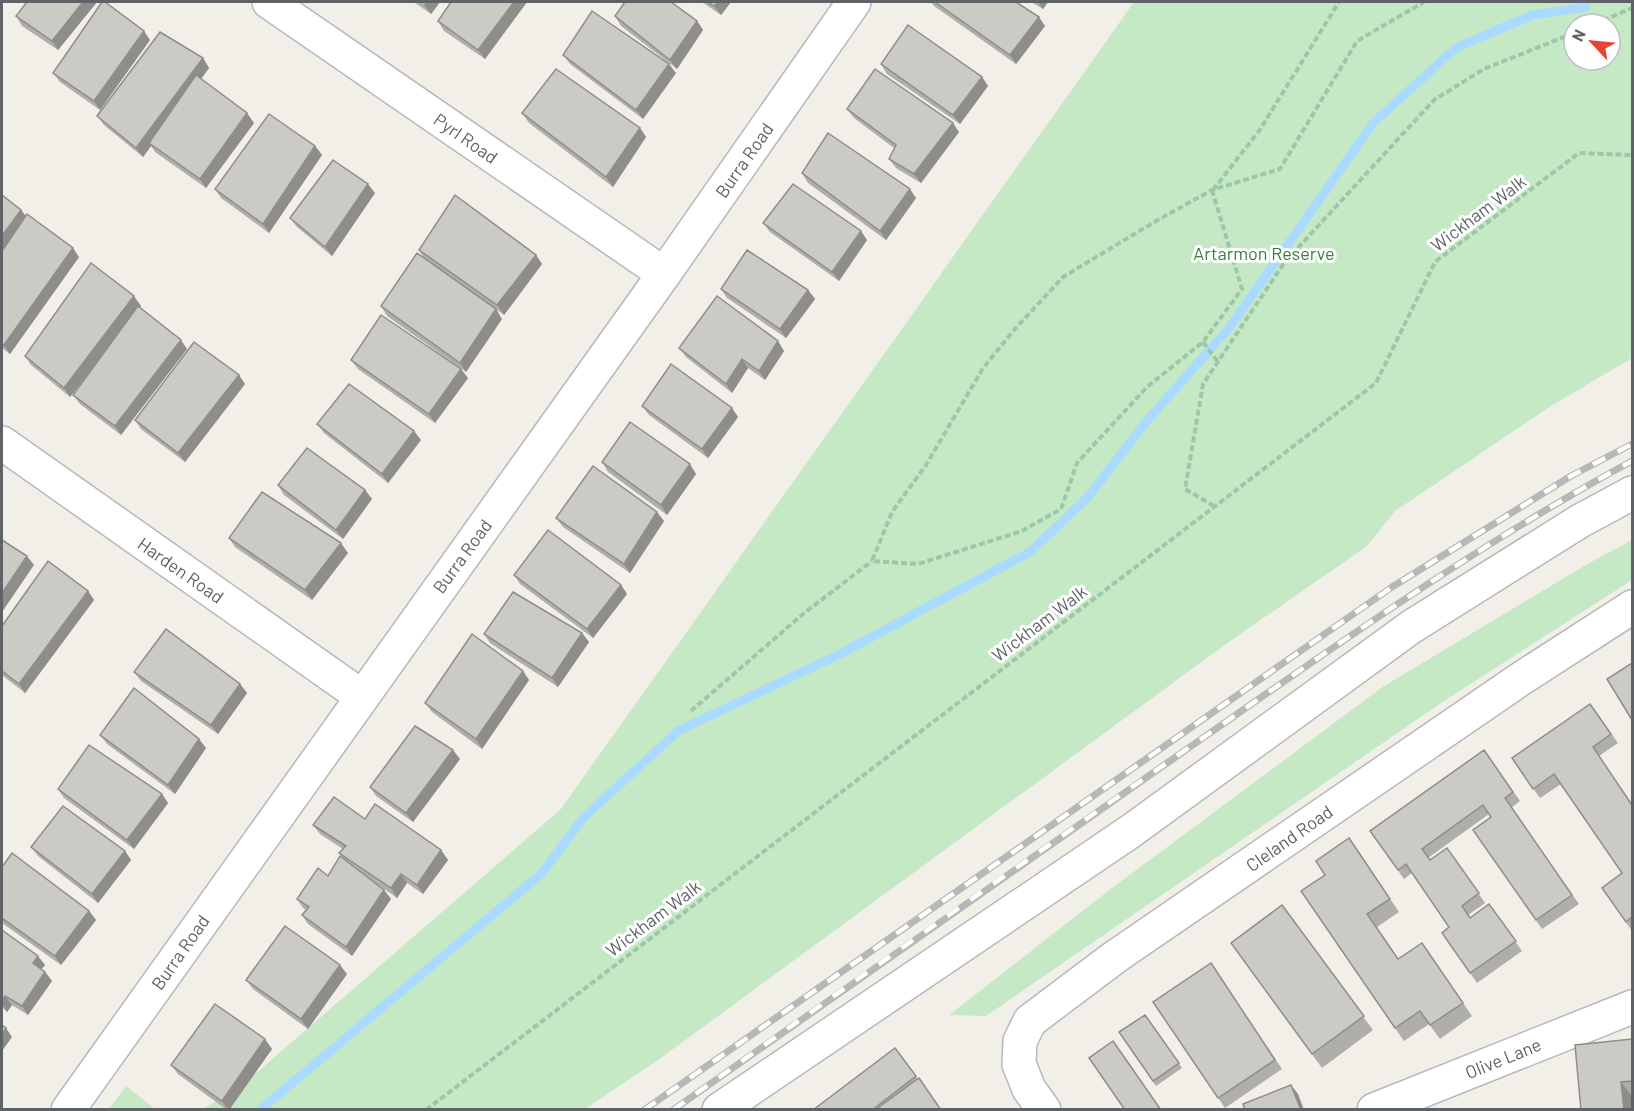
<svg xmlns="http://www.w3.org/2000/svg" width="1634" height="1111" font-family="Barlow,sans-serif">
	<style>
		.green { fill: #c5e8c5; fill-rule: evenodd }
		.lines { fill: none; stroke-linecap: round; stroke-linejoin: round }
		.stream { stroke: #aadaff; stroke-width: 9 }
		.minor-casing { stroke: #b5b8bc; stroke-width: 36 }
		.path { stroke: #9cc7a9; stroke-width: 4; stroke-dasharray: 6 3; stroke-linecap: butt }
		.minor { stroke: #fff; stroke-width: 33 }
		.rail-casing { stroke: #b6b7b8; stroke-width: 7 }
		.rail { stroke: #fff; stroke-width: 4.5; stroke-dasharray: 14; stroke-linecap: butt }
		.wall { fill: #afaea9 }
		.shaded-wall { fill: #8f8d8a }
		.building { fill: #cccac5; stroke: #8f8d8a; stroke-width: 1.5 }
		.labels { text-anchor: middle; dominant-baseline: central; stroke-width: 6; stroke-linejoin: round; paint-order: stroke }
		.street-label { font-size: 18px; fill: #5f6368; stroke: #fff }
		.park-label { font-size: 18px; fill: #348238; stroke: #fff }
	</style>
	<rect width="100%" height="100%" fill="#f1efe8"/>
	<g class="green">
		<path d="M1134,2h498v356l-81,48 -156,105 -28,35 -141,98 -568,416 -73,49 -384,1 38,-22 322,-279zM1574,24h36v36h-36z"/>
		<path d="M1632,540v40l-191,123 -455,313 -37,-1 163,-127 272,-202 200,-120z"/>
		<path d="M126,1086l29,23h-46z"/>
	</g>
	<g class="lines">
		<path class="stream" d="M260,1110l282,-237 41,-55 95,-87 162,-77 190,-102 58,-55 57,-74 84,-95 145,-206 83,-75 76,-32 53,-8"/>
		<defs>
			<g id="minor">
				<path d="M269,2l395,272"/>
				<path d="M2,443l359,253"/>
				<path d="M68,1110l596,-836 190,-272"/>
				<path d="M719,1110l412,-279 280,-204 169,-106 52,-28"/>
				<path d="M1044,1110l-15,-21 -10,-25 1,-23 10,-20 85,-64 404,-277 113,-73"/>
				<path d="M1374,1110l258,-103"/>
			</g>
		</defs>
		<use href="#minor" class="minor-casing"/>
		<g class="path">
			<path d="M1595,24l37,-16"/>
			<path d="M1212,190l30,99 -39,53 -56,45 -70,76 -16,46 -39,22 -104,33 -46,-3 20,-49 34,-47 57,-97 32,-39 48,-52 93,-56 56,-31 68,-21 77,-128 67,-39"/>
			<path d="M1213,190l46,-59 80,-129"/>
			<path d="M1203,342l15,20"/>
			<path d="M1214,506l-29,-17 18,-105 81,-121 150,-163 50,-31 90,-36"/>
			<path d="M691,711l112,-97 69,-53"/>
			<path d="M426,1110l950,-727 59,-121 144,-109 53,2"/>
		</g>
		<use href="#minor" class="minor"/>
		<defs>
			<g id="rail">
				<path d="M644,1110l748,-523 179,-111 61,-32"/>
				<path d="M673,1110c177,-126 355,-251 534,-375 138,-96 277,-194 425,-274"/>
			</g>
		</defs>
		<use href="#rail" class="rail-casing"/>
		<use href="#rail" class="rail"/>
	</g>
	<g class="wall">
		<path d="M26,2h71l-39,48 -36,-24 -6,-10z"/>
		<path d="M414,2h26l-9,12z"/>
		<path d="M451,2h76l-42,57 -41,-28 -6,-10z"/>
		<path d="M702,2h29l-10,13z"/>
		<path d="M931,2h85l29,24 -29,38 -82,-58z"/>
		<path d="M1031,2h17l-5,7z"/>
		<path d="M615,16l82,5 6,9 -26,39 -56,-43z"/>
		<path d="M150,40l-50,70 -40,-28 -7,-9z"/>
		<path d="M563,55l113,18 -33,46 -73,-55z"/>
		<path d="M203,58l6,10 -8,11 53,44 -48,65 -51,-36 -4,-6 -8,11 -39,-32 -7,-9z"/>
		<path d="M881,64l101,13 6,9 -28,38 -73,-50z"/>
		<path d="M847,109l112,23 -38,51 -25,-15 -7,-9 5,-11 -40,-30z"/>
		<path d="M522,113l118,15 6,9 -33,50 -84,-64z"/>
		<path d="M315,146l7,9 -53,78 -48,-35 -6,-9z"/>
		<path d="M802,173l114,25 -30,42 -78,-57z"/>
		<path d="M375,193l-43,63 -35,-29 -7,-9z"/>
		<path d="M2,195l19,15 5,6 53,41 -69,97 -8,-6z"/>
		<path d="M763,223l104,17 -28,41 -69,-49z"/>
		<path d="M419,250l117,5 6,9 -38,51 -40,-28 38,32 -36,53 -79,-56 -6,-10 43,-48z"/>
		<path d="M721,289l87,1 7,9 -29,39 -59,-40z"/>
		<path d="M141,306l-1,1 47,42 -66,86 -41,-31 -7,-9 19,-26 -22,28 -39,-32 -6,-9z"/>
		<path d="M679,348l105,3 -19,29 -17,-12 -16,25 -46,-36z"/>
		<path d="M351,360l117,18 -33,45 -77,-54z"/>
		<path d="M245,384l-60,78 -44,-33 -6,-9z"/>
		<path d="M642,406l90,2 6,9 -30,41 -59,-43z"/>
		<path d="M317,424l104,16 -33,43 -64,-50z"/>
		<path d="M602,462l94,12 -29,41 -59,-43z"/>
		<path d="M278,485l87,5 7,9 -29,40 -59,-44z"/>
		<path d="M556,518l108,3 -34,52 -67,-46z"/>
		<path d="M229,538l119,15 -36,47 -77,-53z"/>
		<path d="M514,575l107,10 6,9 -34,44 -73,-54z"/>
		<path d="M88,591l6,9 -69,93 -23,-18v-49z"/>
		<path d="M582,633l7,9 -31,45 -68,-44 -6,-9z"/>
		<path d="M523,671l6,9 -47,69 -50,-37 -7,-9z"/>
		<path d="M134,672l106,12 7,9 -29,41 -77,-53z"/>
		<path d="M1590,704l28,39 -19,13 33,49v126l-30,-43 20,-15 -61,-89 -21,14 -28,-40z"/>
		<path d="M100,735l106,13 -31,46 -68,-50z"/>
		<path d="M1484,750l36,51 -9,7 68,96 -37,25 -69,-99 18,-13 -2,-3 -61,44 2,2 17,-12 38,55 -17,12 2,3 19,-14 33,47 -45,32 -35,-50 7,-6 -37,-54 -8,6 -34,-48z"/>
		<path d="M460,759l-47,63 -37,-26 -6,-9z"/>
		<path d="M58,789l104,5 6,9 -34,46 -70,-51z"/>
		<path d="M365,819l76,31 7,10 -25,34 -16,-11 -10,15 -28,-20 15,12 7,9 -39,57 -44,-32 -6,-9 4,-5 -3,-2 -6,-9 31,-23 15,-18 -4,-5 4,-4 -23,-15 -7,-9z"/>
		<path d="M1349,838l50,74 -22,15 21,32 24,-16 50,73 -32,23 -11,-15 -25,17 -103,-150 24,-16z"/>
		<path d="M31,847l94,4 6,9 -33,43 -60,-47z"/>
		<path d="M2,867l87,44 7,9 -35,45 -59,-42z"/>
		<path d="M1282,905l91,125 -51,38 -91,-125z"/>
		<path d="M2,930l43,35 -4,4 4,3 7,9 -24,34 -16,-10 -5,7 -5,-5z"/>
		<path d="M1211,963l71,106 -57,39 -72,-106z"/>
		<path d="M347,974l-39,55 -55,-40 -7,-9z"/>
		<path d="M1145,1015l37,53 -26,18 -37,-54z"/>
		<path d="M1632,1039v56l-51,15z"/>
		<path d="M895,1048l46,62h-128z"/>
		<path d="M272,1049l-43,61h-2l-49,-36 -7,-9z"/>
	</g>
	<g class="shaded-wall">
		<path d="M83,2h14l-39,48 -6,-9z"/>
		<path d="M427,2h13l-9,12 -7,-9z"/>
		<path d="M514,2h13l-42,57 -7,-9z"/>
		<path d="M718,2h13l-10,13 -7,-9z"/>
		<path d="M1038,2h10l-5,7z"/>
		<path d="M1039,17l6,9 -29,38 -6,-9z"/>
		<path d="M697,21l6,9 -26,39 -7,-9z"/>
		<path d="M144,31l6,9 -50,70 -6,-9z"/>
		<path d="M203,58l6,10 -57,77 -3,-2 2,3 -8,11 -7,-9z"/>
		<path d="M669,64l7,9 -33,46 -7,-9z"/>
		<path d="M982,77l6,9 -28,38 -7,-9z"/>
		<path d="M247,113l7,10 -48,65 -6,-9z"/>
		<path d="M953,123l6,9 -38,51 -7,-9z"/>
		<path d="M640,128l6,9 -33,50 -7,-10z"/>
		<path d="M315,146l7,9 -53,78 -6,-9z"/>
		<path d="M368,184l7,9 -43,63 -7,-9z"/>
		<path d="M910,189l6,9 -30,42 -6,-9z"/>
		<path d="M21,210l7,9 -26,35v-18z"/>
		<path d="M861,231l6,9 -28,41 -7,-9z"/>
		<path d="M73,248l6,9 -69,97 -6,-9z"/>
		<path d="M536,255l6,9 -38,51 -7,-10z"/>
		<path d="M808,290l7,9 -29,39 -6,-9z"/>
		<path d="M134,296l7,10 -71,91 -6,-9z"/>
		<path d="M496,309l6,10 -36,53 -6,-9z"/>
		<path d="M181,340l6,9 -66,86 -6,-9z"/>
		<path d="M778,341l6,10 -19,29 -6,-9z"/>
		<path d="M742,359l6,9 -16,25 -6,-9z"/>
		<path d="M461,369l7,9 -33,45 -6,-9z"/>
		<path d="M239,375l6,9 -60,78 -7,-9z"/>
		<path d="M732,408l6,9 -30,41 -6,-9z"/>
		<path d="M414,431l7,9 -33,43 -6,-9z"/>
		<path d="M690,464l6,10 -29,41 -6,-10z"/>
		<path d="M365,490l7,9 -29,40 -7,-9z"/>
		<path d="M657,512l7,9 -34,52 -6,-9z"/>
		<path d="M341,543l7,10 -36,47 -7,-10z"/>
		<path d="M27,556l7,9 -32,47v-19z"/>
		<path d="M621,585l6,9 -34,44 -6,-9z"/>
		<path d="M88,591l6,9 -69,93 -6,-9z"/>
		<path d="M582,633l7,9 -31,45 -6,-9z"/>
		<path d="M523,671l6,9 -47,69 -6,-10z"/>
		<path d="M240,684l7,9 -29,41 -7,-9z"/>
		<path d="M199,739l7,9 -31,46 -7,-9z"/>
		<path d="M453,750l7,9 -47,63 -7,-9z"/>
		<path d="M162,794l6,9 -34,46 -7,-9z"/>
		<path d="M441,850l7,10 -25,34 -6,-9z"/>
		<path d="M125,851l6,9 -33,43 -6,-9z"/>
		<path d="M401,874l6,9 -10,15 -6,-10z"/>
		<path d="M384,890l7,9 -39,57 -6,-9z"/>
		<path d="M89,911l7,9 -35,45 -6,-9z"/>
		<path d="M38,956l7,9 -6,7 -6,-9z"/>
		<path d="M340,965l7,9 -39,55 -7,-10z"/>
		<path d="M45,972l7,9 -24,34 -6,-9z"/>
		<path d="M5,996l7,9 -5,7 -5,-9v-2z"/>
		<path d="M6,1028l6,9 -10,14v-17z"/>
		<path d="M265,1039l7,10 -43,61h-1l-6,-9z"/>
		<path d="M1621,1082l10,13 1,15h-8z"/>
		<path d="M1291,1085l7,9 6,16h-3z"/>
	</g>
	<g class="building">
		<path d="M27,2h56l-31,39 -36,-25z"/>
		<path d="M102,2h3l39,29 -50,70 -41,-28z"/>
		<path d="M451,2h63l-36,48 -40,-29z"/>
		<path d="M625,2h46l26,19 -27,39 -55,-44z"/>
		<path d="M708,2h10l-4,4z"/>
		<path d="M935,2h81l23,15 -29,38z"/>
		<path d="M592,11l77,53 -33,46 -73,-55z"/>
		<path d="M908,25l74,52 -29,38 -72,-51z"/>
		<path d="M160,32l43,26 -67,90 -39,-32z"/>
		<path d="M556,69l84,59 -34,49 -84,-64z"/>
		<path d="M875,69l78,54 -39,51 -25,-15 7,-14 -49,-36z"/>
		<path d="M196,75l51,38 -47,66 -51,-36z"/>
		<path d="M269,114l46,32 -52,78 -48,-35z"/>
		<path d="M828,133l82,56 -30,42 -78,-58z"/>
		<path d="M333,160l35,24 -43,63 -35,-29z"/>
		<path d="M793,184l68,47 -29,41 -69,-49z"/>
		<path d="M2,195l19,15 -19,26z"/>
		<path d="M455,195l81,60 -39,50 -78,-55z"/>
		<path d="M27,214l46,34 -69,97 -2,-1v-93z"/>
		<path d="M747,250l61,40 -28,39 -59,-40z"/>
		<path d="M417,253l79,56 -36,54 -79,-57z"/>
		<path d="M91,263l43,33 -70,92 -39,-32z"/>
		<path d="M717,296l61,45 -19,30 -17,-12 -16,25 -47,-36z"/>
		<path d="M138,306l43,34 -66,86 -42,-31z"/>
		<path d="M381,315l80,54 -32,45 -78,-54z"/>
		<path d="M194,342l45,33 -61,78 -43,-33z"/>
		<path d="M671,364l61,44 -30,41 -60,-43z"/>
		<path d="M349,384l65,47 -32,43 -65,-50z"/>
		<path d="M630,422l60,42 -29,41 -59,-43z"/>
		<path d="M307,448l58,42 -29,40 -58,-45z"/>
		<path d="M593,466l64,46 -33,52 -68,-46z"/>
		<path d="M262,492l79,51 -36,47 -76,-52z"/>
		<path d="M548,530l73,55 -34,44 -73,-54z"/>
		<path d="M2,540l25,16 -25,37z"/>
		<path d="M48,561l40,30 -69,93 -17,-13v-45z"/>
		<path d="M513,592l69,41 -30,45 -68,-44z"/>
		<path d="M166,629l74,55 -29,41 -77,-53z"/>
		<path d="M472,634l51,37 -47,68 -51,-36z"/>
		<path d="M1632,663v57l-25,-41z"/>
		<path d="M134,688l65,51 -31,46 -68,-50z"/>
		<path d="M1590,704l21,30 -18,13 39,58v112l-6,5 -24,-34 20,-15 -68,-99 -21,15 -21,-31z"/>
		<path d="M415,726l38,24 -47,63 -36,-26z"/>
		<path d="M89,745l73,49 -35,46 -69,-51z"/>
		<path d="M1484,750l29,42 -8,6 67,97 -36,25 -63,-90 18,-13 -8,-12 -61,44 8,11 17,-12 32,45 -17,13 8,12 19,-14 27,37 -46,32 -28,-40 7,-6 -43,-63 -8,6 -28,-39z"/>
		<path d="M334,797l31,22 10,-15 66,46 -24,35 -16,-11 -10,14 -52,-35 7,-7 -33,-21z"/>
		<path d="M63,806l62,45 -33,43 -61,-47z"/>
		<path d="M1349,838l41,61 -23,15 31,45 24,-16 41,60 -33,22 -10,-14 -25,17 -94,-137 24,-16 -9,-14z"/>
		<path d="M12,853l77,58 -34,45 -53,-38v-51z"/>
		<path d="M340,856l44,34 -38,57 -44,-32 7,-8 -12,-8 21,-31 10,8z"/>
		<path d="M1282,905l82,111 -52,38 -81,-111z"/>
		<path d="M285,926l55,39 -39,54 -55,-39z"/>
		<path d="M2,930l36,26 -5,7 12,9 -23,34 -17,-10 -3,5z"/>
		<path d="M1211,963l64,97 -57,38 -65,-96z"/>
		<path d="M215,1004l50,35 -43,62 -51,-36z"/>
		<path d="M1145,1015l34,48 -26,18 -34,-49z"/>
		<path d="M2,1025l4,3 -4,6z"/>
		<path d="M1632,1039v42l-11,1 3,28h-43l-6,-65z"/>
		<path d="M1113,1041l48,69h-36l-36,-52z"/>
		<path d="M895,1048l21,28 -44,34h-59z"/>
		<path d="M919,1078l22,32h-66z"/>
		<path d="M1291,1085l10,25h-56l-2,-6z"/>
	</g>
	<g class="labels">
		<g class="street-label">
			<text transform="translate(466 138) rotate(35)">Pyrl Road</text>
			<text transform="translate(744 160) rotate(-55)">Burra Road</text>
			<text transform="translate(1478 213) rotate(-37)">Wickham Walk</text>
			<text transform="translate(462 556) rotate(-54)">Burra Road</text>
			<text transform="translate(181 570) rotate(35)">Harden Road</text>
			<text transform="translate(1039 623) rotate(-37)">Wickham Walk</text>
			<text transform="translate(1289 838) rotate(-35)">Cleland Road</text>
			<text transform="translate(653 918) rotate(-37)">Wickham Walk</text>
			<text transform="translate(180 952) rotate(-55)">Burra Road</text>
			<text transform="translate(1503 1058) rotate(-22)">Olive Lane</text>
		</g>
		<g class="park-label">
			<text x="1264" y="253">Artarmon Reserve</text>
		</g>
	</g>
	<rect width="1634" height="1111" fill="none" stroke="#5f6368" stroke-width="6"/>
	<g transform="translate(1592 42) rotate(296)"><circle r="28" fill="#ffffff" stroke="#bfc1c3" stroke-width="1.5"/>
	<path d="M0-4.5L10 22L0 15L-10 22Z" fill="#ea4335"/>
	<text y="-9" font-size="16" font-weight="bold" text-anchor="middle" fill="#5f6368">N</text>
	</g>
</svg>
